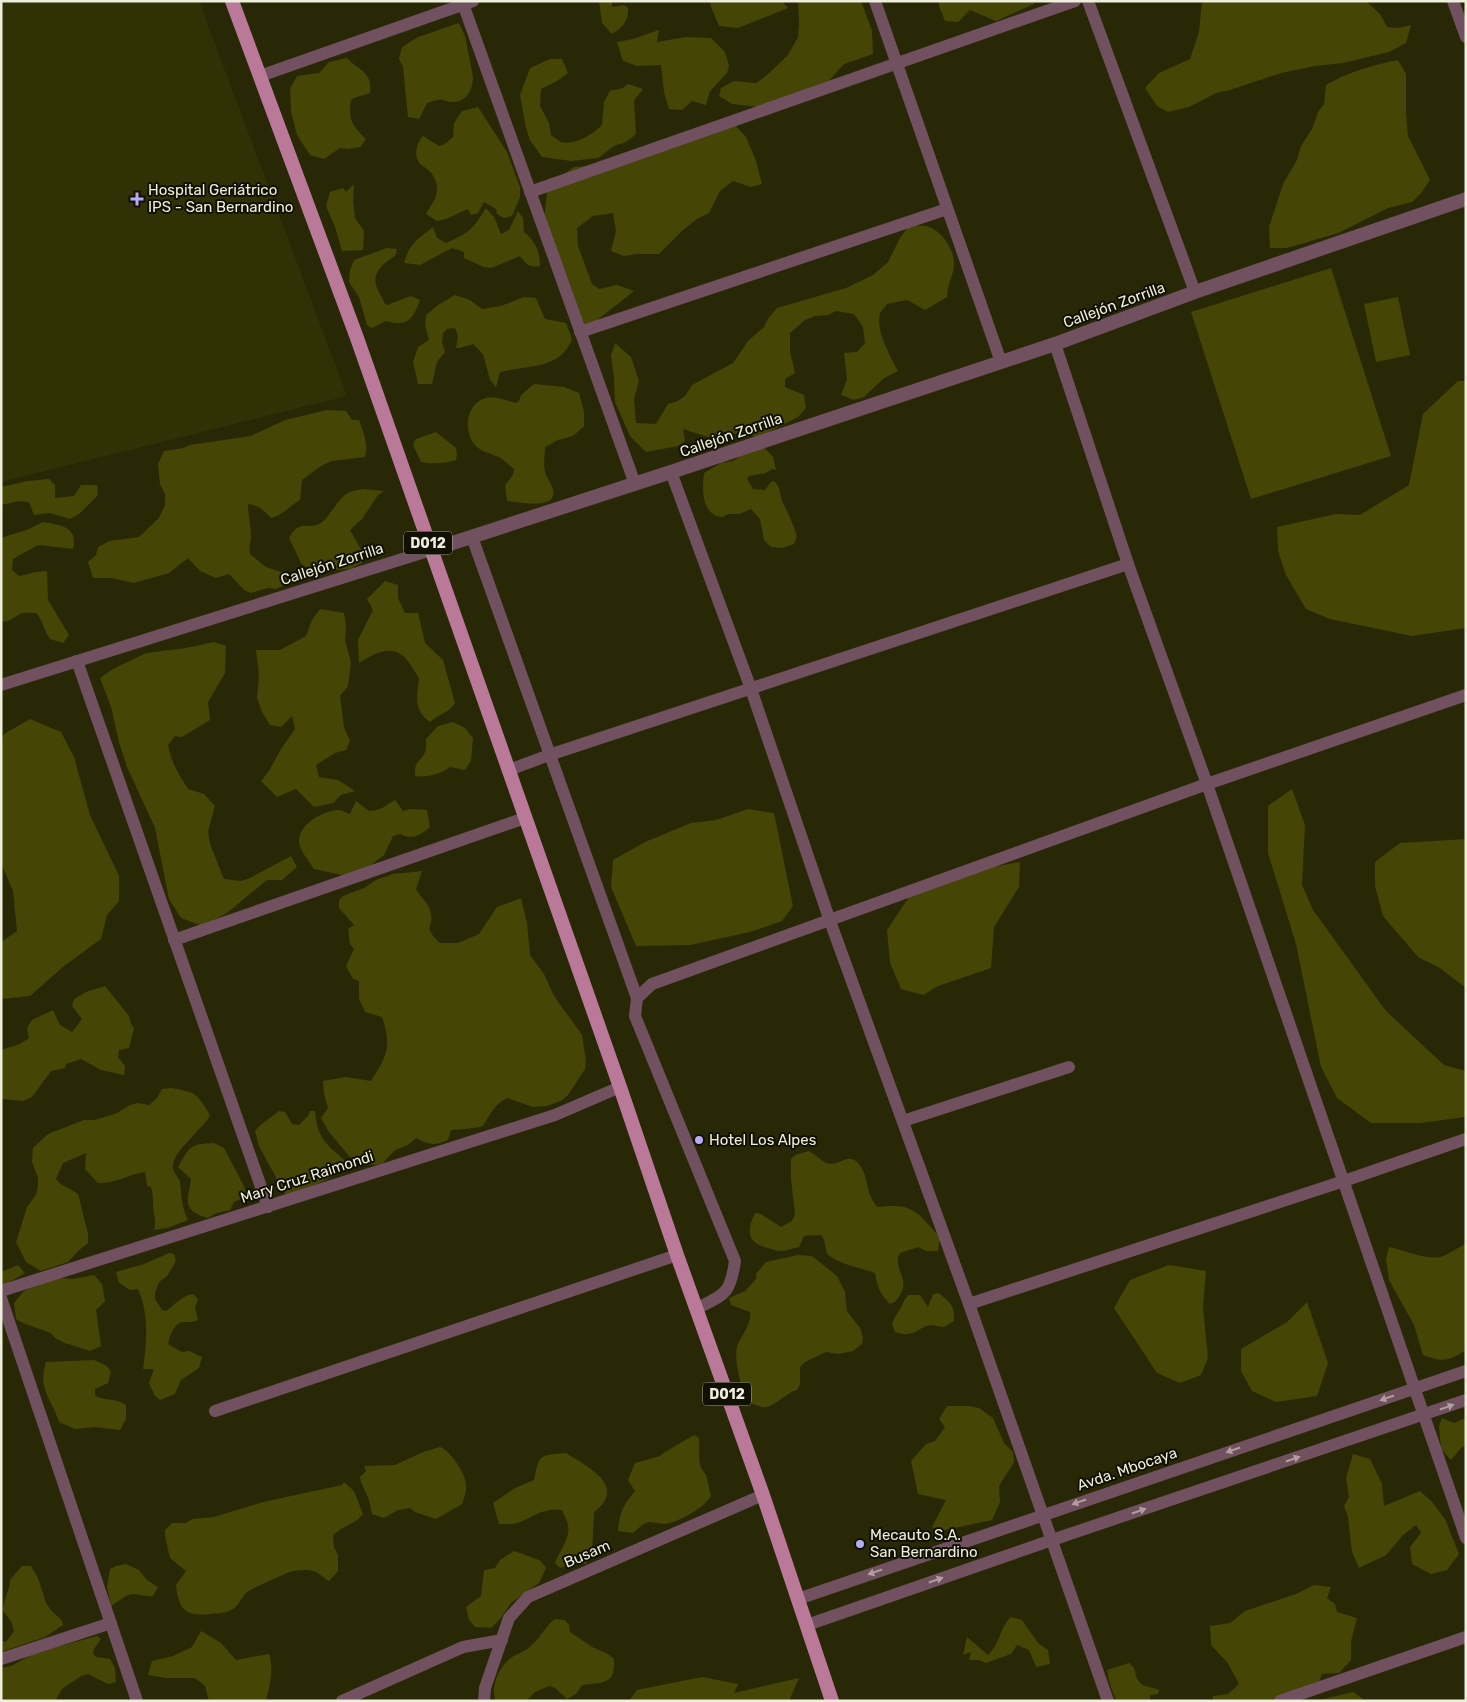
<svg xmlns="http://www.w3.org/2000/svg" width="1467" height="1702" font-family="Rubik,sans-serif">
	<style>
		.built { fill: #313106 }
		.green { fill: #454505 }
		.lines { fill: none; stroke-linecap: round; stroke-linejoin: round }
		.minor { stroke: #715160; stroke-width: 12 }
		.tertiary { stroke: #715160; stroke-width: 14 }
		.primary { stroke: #bb7999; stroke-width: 14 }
		.oneway { fill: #afa09e }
		.poi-dot { fill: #b5acf8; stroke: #101004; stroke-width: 2 }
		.labels { text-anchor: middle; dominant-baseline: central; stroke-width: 4; stroke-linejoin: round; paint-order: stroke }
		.shield { fill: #101004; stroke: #abab9a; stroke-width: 1 }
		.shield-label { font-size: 14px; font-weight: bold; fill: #edeedb }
		.poi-label { font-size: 15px; fill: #edeedb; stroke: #101004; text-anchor: start }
		.street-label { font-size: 15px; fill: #edeedb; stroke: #101004 }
	</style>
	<rect width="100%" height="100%" fill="#282806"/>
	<path class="built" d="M1,1h198l148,395 -346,86z"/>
	<g class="green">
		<path d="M599,1h13v6l12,-2 4,3c1,13 -6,20 -16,26l-10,-11z"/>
		<path d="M710,1h72l6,7 -50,20 -19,-2 -8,-19z"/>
		<path d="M798,1h63l11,30 1,23 -29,10 -19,21 -66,22 -27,-3 -13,-8 2,-8 13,-7 22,2 11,-8 21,-20 10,-18 1,-13z"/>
		<path d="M939,1h97l-2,3 -38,17 -26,-11 -12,12 -13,-1 -6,-15z"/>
		<path d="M1202,1h164l14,13 7,13 11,1 13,-3 -5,18 -17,9 -46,11 -28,3 -34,7 -51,17 -14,3 -27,14 -21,5 -11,-6 -12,-18 14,-15 31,-14 9,-27z"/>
		<path d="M459,23l6,13 8,41c0,13 -7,26 -22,25 -4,0 -8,-3 -12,-2 -4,0 -8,2 -12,3l-8,16 -11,-2 -5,-50 -4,-8 3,-12 16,-10z"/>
		<path d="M659,30l-2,12 29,-5 25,1 14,14 4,14 -2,7 -17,18 -4,14 -14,-4 -10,9 -13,-1 -5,-17 -3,-27 -24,1 -14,-5 -6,-19 16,-3z"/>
		<path d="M347,58c12,13 26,14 23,35l-16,5 -3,2c-3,21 1,25 15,39l-6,8 -11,2 -9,-1 -16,11 -14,-4 -13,-20 -6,-24 -1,-22 7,-13 22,-3 10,-11z"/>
		<path d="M550,59h12l6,14 -11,8 -16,8 -1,17 9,17 2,12c3,2 7,5 10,7 14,4 32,-8 41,-17l2,-23 6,-11 13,-3 5,-4 15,5 -9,11 2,34 -10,8 -12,4 -16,12 -27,3 -29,-4 -12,-17 -4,-12 -6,-33 10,-27z"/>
		<path d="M1398,60l8,14v39l2,23 22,44 -9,13 -9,9 -24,6 -50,25 -51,15h-17l-1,-21 14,-43 14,-24 4,-14 11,-17 6,-17 6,-8 2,-19c22,-13 47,-20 72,-25z"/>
		<path d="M478,107l29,45 13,35v10l-8,19 -8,2 -7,-4 -1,-5 -12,-7 -6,11 -7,2 -3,-6 -22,10 -9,2 -11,-7c4,-8 11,-15 11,-25 0,-7 -4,-16 -10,-20 -2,-2 -5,-3 -7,-5 -7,-10 -4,-19 3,-28l16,10 6,-2 8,-7 1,-14 8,-12z"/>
		<path d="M733,123l13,14 9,21 7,26 -11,3 -18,-6 -13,10 -11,22 -12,6 -14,11 -24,24h-22l-13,2 -13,-5 5,-20 -3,-17 1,-1 -21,3 -16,12 1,18 14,38 7,5 18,-4 17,6 -38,30 -12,5 -40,-80 1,-36 2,-18 8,-11 19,-14 13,-1z"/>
		<path d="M354,184l-1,17 2,17 9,13 -1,19 -21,1 -7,-24 -9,-21 4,-14 13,-4 3,4z"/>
		<path d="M486,208l8,9 7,17 8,-4 9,-19 5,7 1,14c11,9 16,19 16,34 -11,2 -14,-2 -20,-10l-29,12 -7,-1 -20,-9v-6l-12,-4 -32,17 -16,-2c5,-19 14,-24 29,-36l4,11 9,5c23,-10 27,-14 40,-35z"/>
		<path d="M909,226c6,0 15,-1 20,1 14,5 26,24 25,39 -1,10 -7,19 -7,31l-22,13 -18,-10 -20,4c-2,3 -6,7 -7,10 -5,15 11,44 18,57l-14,7 -20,19 -10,3 -13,-5 6,-16 -3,-26 13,-1 8,-9 -2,-16 -9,-13 -18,-3 -8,4 -13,1 -10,4 -15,13v19l5,21 -10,6v8l19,8 2,13 -8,9 -41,21 -13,-7 -30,8 -31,-10 2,12 -7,5 -32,6 -16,-16 -15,-34 -1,-23 -3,-24 4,-12 16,14 8,24 -5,18 2,24 20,1 12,-20 10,-3 7,-5 7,-11 41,-22 15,-22 16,-14 4,-8 9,-11 69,-20 27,-13 15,-13 12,-24z"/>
		<path d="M387,248l10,1 -2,7c-10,6 -23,16 -19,29 2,7 6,12 9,19l2,1 24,-9 9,4c-7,20 -13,27 -34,21l-14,7 -5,-3 -8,-28 -10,-15 1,-12 4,-10z"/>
		<path d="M1331,268l60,188 -140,43 -60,-187z"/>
		<path d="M455,295l15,5 12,9 19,-3 23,-9 12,1 9,21 21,4 6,16c-12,31 -45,26 -72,33l-4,15 -6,-7 -7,-26 -10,-10 -13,4h-4l2,-12 -3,-8 -8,1 -4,4 -1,10 3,9 -8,10 -5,22h-14l-5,-22 5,-15 11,-7 -4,-15 1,-10 12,-10z"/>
		<path d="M1398,297l12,58 -34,7 -12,-58z"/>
		<path d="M1458,381h8v247l-54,8 -82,-17 -24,-10 -20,-34 -8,-24 -1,-24 59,-13 24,1 49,-30 14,-71z"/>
		<path d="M534,384l30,3 15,6 5,19v14l-11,10 -15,4 -13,7c0,8 -2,17 0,24 1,7 7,12 8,19 5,21 -36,12 -46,11l-2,-16 8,-10 1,-6c-5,-4 -10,-9 -15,-12 -9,-4 -16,-4 -24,-12 -12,-14 -9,-42 11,-47 9,-3 21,3 30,5l3,-2 2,-6z"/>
		<path d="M327,410l19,1 6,9h7c4,12 10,24 6,37l-33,4 -11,5 -19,14 -2,20c-12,7 -15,14 -29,18 -7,-7 -12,-13 -23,-14 0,12 3,22 3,34 -1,5 -2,10 -1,16l16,13 21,7 -1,11 -11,4 -7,-1 -17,5 -7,-3 -15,-16 -13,4 -16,-7 -12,-13 -19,15 -35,10 -23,-5h-18l-5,-16 8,-7 2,-8 11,-6 30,-4 20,-19 6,-13v-11l-5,-10 -2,-20 6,-13 19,-3 7,-3 61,-9 34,-16z"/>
		<path d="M436,432l20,16 1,7 -1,5c-12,4 -23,4 -35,2l-8,-17 3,-6z"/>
		<path d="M763,446l10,11 3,13 -4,-1 -6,4 -17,3 -2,3 6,10 12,1 6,-8 3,-1c7,6 5,14 9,22 5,10 10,21 14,33l-3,8 -12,4 -11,-1 -7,-7 -4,-21 -9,-10 -12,5h-11l-5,3c-22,-1 -21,-28 -19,-44l17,-10 12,-2 11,-7z"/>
		<path d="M49,479l6,6v13l19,-2 7,-11h16l1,10 -19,19 -9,5 -20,-6 -16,2 -5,-13 -10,-1 -18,4v-18l27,-6z"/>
		<path d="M364,489l20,2 -6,4 -16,24 -12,11 12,21v12l-12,6 -25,2 -6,3 -17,-9 -13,-27c11,-21 21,-6 33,-16 3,-2 6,-6 8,-9 13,-16 12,-21 34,-24z"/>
		<path d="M43,522c16,3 36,4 30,27l-35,-4 -25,14 -1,11 7,6c10,-2 18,-5 28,-5l1,29 21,35 -6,8 -13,-4c-6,-8 -7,-19 -14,-26 -6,0 -13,-1 -18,2 -7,4 -9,7 -17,7v-84l28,-9z"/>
		<path d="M385,581l13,4v13l7,15h13l7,30 18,17 12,43c-9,12 -15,10 -25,19 -17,-12 -13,-25 -11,-44 -5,-7 -10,-17 -16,-22 -14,-12 -31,-1 -44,7l-1,-23 15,-30 -6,-11z"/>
		<path d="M320,609l24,4 2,13 -1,14 6,22 -3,24 -8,10 4,31 6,14 -4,9 -11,3 -19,12 3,12 19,3 17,11 -14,4 -8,8 -19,4 -18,-18 -19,8 -16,-16 8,-10 12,-22 14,-20 -3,-13 -11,11 -11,-2 -8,-13 -5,-14 2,-22 -3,-26h24l26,-14 6,-16z"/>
		<path d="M214,642l12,4 -1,27 -17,29 2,18 -28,17 -7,-1 -7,9c3,17 11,30 20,44l16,5 11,12 -7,25 2,13 14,35 17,2 9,-3 41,-22 6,11 -15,13h-15l-40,33 -15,8 -12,4 -19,-7 -12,-19 -14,-71 -28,-61 -8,-25 -8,-35 -11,-29 13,-9 33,-16 40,-5z"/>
		<path d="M30,719l31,13 13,25 16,58 29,61v25l-12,14 -6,24 -37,27 -34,30 -29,3v-57l16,-11 -4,-40 -12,-28v-121l3,-8z"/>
		<path d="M453,722l12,6 8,10 -2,23 -6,9 -15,-3c-9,7 -23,11 -35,9 -1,-17 6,-13 10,-24 2,-3 1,-10 1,-13l12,-13z"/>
		<path d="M1292,789l13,36 -3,60 11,25 73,101 58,54 22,6v46l-46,6h-49l-34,-25 -16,-31 -25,-123 -28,-91v-47z"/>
		<path d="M395,800l8,11 7,-2 17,1 3,17c-10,9 -18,13 -30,7l-7,2 -9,19 -22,17 -20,3 -28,-6c-5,-8 -14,-18 -15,-27 -1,-18 25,-32 40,-32 4,0 7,3 11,4l6,-13 13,10c12,0 17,-6 26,-11z"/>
		<path d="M748,809l26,4 19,93 -11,15 -32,11 -60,13 -54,1 -25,-59 2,-27 32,-18 46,-19 25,-3z"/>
		<path d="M1466,839v149l-26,-20 -22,-11 -35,-41 -8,-30v-24l25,-19z"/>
		<path d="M1020,862l-1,25 -25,40 -3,41 -53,18 -15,9 -22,-6 -11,-26 -3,-33 22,-33 40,-22z"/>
		<path d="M422,871l-6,18c4,8 11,12 14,21 6,19 -10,14 10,33h18l21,-9 18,-27 24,-9 6,25 3,32 14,19 10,22 28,39 4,26 -1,8 -17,26 -7,6 -14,5 -14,1 -26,-9c-12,6 -17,16 -24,28 -11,3 -20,3 -32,4l-3,10c-15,6 -18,5 -32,-2l-8,7 -13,5 -12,13 -7,2 -12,-2 -14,-6 -21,-25 -8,-14 7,-10 -4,-14 -1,-13 23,-4 25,4c16,-25 21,-34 11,-64l-17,-5 -6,-13v-18l-6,-2 -7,-13 8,-17 -4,-5 -2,-15 6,-4 -15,-17v-8l4,-4 21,-8 12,-8 17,-6z"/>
		<path d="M105,986l24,30 2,8 3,4 -5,20 -10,2 -1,7 7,9 -1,9 -23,-5 -20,-11 -15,5 -1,4 -14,3 -19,26 -9,4 -22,-2v-49l19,-6 9,-6 -2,-10 5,-8 21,-10 7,15 12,7 10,-13 -10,-13 2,-7 12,-7z"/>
		<path d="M171,1088c26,4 26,6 39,27 -7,15 -39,36 -37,54 1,5 6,8 7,13 2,15 1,24 8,38l-21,8 -13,2c3,-10 -1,-16 -1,-26 0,-6 0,-10 -2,-17l-4,-1 -2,-14c-16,2 -30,12 -47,11l-13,-14 1,-16 -23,10 -7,16c6,8 14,9 22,15l10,40v9l-9,7 -11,12 -27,9 -15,-9 -10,-20 11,-35 9,-12 2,-9v-8l-6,-16 1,-14 15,-14 36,-14h11l22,-7 13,-8 8,-2 11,2 8,-7 5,-9z"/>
		<path d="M279,1111l6,1 7,12 7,1 9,-9 2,-5h5c2,30 14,35 35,54l-3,4 -53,27 -9,-2 -26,-48 -4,-15c7,-9 16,-13 24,-20z"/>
		<path d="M214,1143l10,5 20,38 3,10 -13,6 -4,8 -13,3 -10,5c-26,-9 -19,-16 -16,-39l-13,-12c12,-21 12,-23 36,-24z"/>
		<path d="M809,1151c6,3 11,9 17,12 14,5 23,-15 35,4 7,11 5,20 10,30 1,3 4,7 6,10 38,-4 39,5 63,30l-2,14h-12l-8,-4 -18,6c-7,13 6,23 3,35 -1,5 -5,10 -8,14l-5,2c-10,-10 -13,-18 -15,-31 -16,-6 -35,-8 -48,-19l-3,-14 -3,-5 -17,1 -5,11c-6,1 -13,4 -19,4 -4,0 -8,-2 -12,-3 -21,-5 -22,-17 -13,-35l6,1 20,13 11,-6 3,-7 -4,-35v-20l4,-4z"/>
		<path d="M1465,1244l1,106c-19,12 -23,12 -43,5l-9,-30 -25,-45 -3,-21 3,-12c15,3 37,13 51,10 8,-2 17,-9 25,-13z"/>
		<path d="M169,1253l5,1 2,7 -9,15 -8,6 -4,11v6l7,11 4,1c10,-7 15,-15 27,-17l5,5 -3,9 3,12c-5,2 -7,2 -13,2 -11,0 -15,13 -17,22l14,8 7,-1 13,6 -3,11 -18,12 -6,14 -15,6 -5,-4 -6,-13 5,-14h-11c4,-27 6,-55 -5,-80l-8,1 -11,-7 -3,-11 28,-8z"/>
		<path d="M798,1255l14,1 25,20 8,16 2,19 13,17 3,9 -1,7 -9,7 -15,3 -12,-2 -21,10 -5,5v17l-3,6c-12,3 -21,16 -31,17 -5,1 -14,-4 -19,-5 -5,-13 -15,-45 -9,-58 5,-11 13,-19 12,-32l-19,-7 -2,-7 16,-7 11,-12v-5l10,-12z"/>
		<path d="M18,1265l7,8 -24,14v-15z"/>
		<path d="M1169,1265l37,6 -3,36 5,51 -7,17 -21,8 -23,-10 -43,-65 16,-28z"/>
		<path d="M94,1275l8,9 3,17 -9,9 5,36 -11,5 -25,-8 -10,-5 -4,-5 -28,-10 -7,-4 -2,-16 10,-12 13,-6 22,-7 14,1z"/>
		<path d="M939,1293c11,10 16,12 15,28l-10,6c-4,0 -9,-2 -13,-2 -14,2 -16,14 -36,7l-3,-8c2,-6 5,-10 8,-15 5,-7 2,-8 9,-14h11l8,12 5,-13z"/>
		<path d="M1307,1302l21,61 -11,33 -41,6 -24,-11 -11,-20v-22l46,-27z"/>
		<path d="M94,1360l13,6 4,6 -3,11 -13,6v7c11,5 21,2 31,9v14l-6,11 -25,-3 -20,2 -16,-7c-7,-23 -22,-33 -13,-60z"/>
		<path d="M947,1406h22l10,2 14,10 11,25 9,9 1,10 -15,24 1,16 -8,18 -52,11 -8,-4 14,-27 -28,-6 -7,-33 15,-17 9,-3 10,-14 -6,-8z"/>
		<path d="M1442,1418l12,5 12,-5v27l-5,3 -10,12 -10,-11 -2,-23z"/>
		<path d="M694,1435l5,3v22l2,8 5,7 5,21c-7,12 -32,26 -46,28 -5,0 -10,-2 -16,-2 -6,1 -11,7 -16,11l-15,-2c2,-20 5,-25 17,-40l-7,-11 7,-17 25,-7 5,-4z"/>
		<path d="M440,1447c10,3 26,27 26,38 1,6 -2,13 -4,19l-26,15 -21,-7 -5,-4 -12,2 -14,8 -12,-4 -3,-14 -8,-18 -1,-5 6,-6 -2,-5 31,-1 28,-13z"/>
		<path d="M566,1453c22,14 62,33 28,59l-2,42 -6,10h-15l-11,4 -5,-5c4,-12 16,-25 13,-38 -1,-5 -4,-10 -6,-15 -16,-3 -28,6 -42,12 -6,3 -15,2 -21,2l-6,-21 22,-15 19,-8c5,-26 6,-25 32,-27z"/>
		<path d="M1353,1454l17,5 12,25 2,22 36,-15 12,11 13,17 14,35 -12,16 -16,4 -19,-10 -2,-17 11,-14 -5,-8 -13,10 -17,20 -27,13 -7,-16 -4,-35 -4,-11 5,-9 -3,-19z"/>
		<path d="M344,1482l10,9 9,23c-7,10 -21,12 -30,21l1,12 4,8v16l-9,10c-6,-3 -10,-9 -16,-10 -7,-2 -17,-1 -23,1 -6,2 -39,17 -43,20 -7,6 -8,16 -18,19 -6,3 -13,2 -19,3 -24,3 -32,-5 -34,-29l10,-14 -16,-13 -5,-22v-6l7,-7h14l6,-4 22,-2 49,-15 79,-17z"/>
		<path d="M514,1551l20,7 7,3 5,7 -7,15 -28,20 -10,15 -10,10 -16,-1 -6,-7 -3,-13 15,-11 3,-26 11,-2 5,-8z"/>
		<path d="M126,1564l13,6 8,10 11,7 -5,9c-7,1 -14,-2 -21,-2 -6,0 -15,9 -21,12l-4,-19 3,-18 6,-3z"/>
		<path d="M22,1566h9l7,12 8,25 4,6 12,12 1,4 -18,12 -44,15v-11l5,1 8,-11 -3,-10 -8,-10c0,-12 7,-20 7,-31z"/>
		<path d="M1314,1585l17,2 -4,11 8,6 2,8 20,6 -6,23v19l-12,13 -17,1 -5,14 -43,13h-61v-5l15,-2 11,-10 -12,-22 -16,-17 -1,-19 20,-3 15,-12 51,-17z"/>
		<path d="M1011,1617l11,3 16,23 10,7 2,14 -14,3 -7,-17 -12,-5 -6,9 -25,9 -7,-3h-10l2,-8 -8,3 4,-18 21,18c12,-11 12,-28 23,-38z"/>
		<path d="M555,1619l10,1 4,5 1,7 22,15 16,7 6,5c2,26 -11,23 -32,26l-6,9 -9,5 -12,-11 -6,-2 -14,6 -9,9h-30c-7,-14 4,-36 16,-44 7,-4 14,-6 20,-12 9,-8 13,-19 23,-26z"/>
		<path d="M201,1631l20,12 15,17 33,-6c5,16 1,30 -3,47h-57l-4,-15 -10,-8h-29l-18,-3 4,-14 21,-5 19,-9z"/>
		<path d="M97,1636l4,3 -7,10 -1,5 4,3 13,2 5,9 1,14 -8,2 -20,-10 -7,2 -19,13 -7,12h-54v-33l10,-2 24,-13z"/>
		<path d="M1129,1663c10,9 4,9 9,17 4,8 14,6 21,10l-1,4 -8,1v6h-34l-7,-20 -2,-11z"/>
		<path d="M702,1677l36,7 -4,9 65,-15 -10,23h-160l8,-11z"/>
		<path d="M1353,1692l13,9h-51z"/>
	</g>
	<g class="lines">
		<g class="minor">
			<path d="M462,1l173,483"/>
			<path d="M875,1l126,361"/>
			<path d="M1088,1l107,291"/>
			<path d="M1453,1l13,36"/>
			<path d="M260,76l213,-75"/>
			<path d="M530,192l545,-191"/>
			<path d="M580,332l367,-123"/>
			<path d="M1055,344l73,220 79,220 259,754"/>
			<path d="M671,472l80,217 79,232 139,383 139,397"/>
			<path d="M472,537l165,461"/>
			<path d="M77,661l191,546"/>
			<path d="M1,685l430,-135"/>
			<path d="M509,770l40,-15 579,-191"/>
			<path d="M174,940l351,-122"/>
			<path d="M903,1121l166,-54"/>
			<path d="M1,1291l554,-176 65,-28"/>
			<path d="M1,1298l136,403"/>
			<path d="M969,1304l375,-123 122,-42"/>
			<path d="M696,1309c29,-15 34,-14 39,-48l-100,-245 2,-18 15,-14 555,-200 259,-89"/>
			<path d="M215,1411l462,-156"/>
			<path d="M798,1599l668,-228"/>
			<path d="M807,1625l245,-85 414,-140"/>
			<path d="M1,1659l110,-36"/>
			<path d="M342,1701l121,-54 39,-7"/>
			<path d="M484,1701l1,-13 24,-70 19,-21 235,-102"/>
			<path d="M1280,1701l186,-64"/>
		</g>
		<path class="tertiary" d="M431,550l240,-78 384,-128 140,-52 271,-93"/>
		<path class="primary" d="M232,1l125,337 263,749 57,168 86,240 69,206"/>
	</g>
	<defs><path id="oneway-solid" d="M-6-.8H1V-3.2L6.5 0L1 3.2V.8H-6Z" transform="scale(1.25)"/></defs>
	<g class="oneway">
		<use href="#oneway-solid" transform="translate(1387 1398) rotate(161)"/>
		<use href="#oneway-solid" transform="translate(1447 1407) rotate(-19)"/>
		<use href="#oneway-solid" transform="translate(1233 1450) rotate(161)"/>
		<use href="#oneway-solid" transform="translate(1293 1459) rotate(-19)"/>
		<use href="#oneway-solid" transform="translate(1079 1502) rotate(161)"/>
		<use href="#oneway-solid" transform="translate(1139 1511) rotate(-19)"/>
		<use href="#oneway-solid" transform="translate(875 1572) rotate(161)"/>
		<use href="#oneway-solid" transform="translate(936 1580) rotate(-19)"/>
	</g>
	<g class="poi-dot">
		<path d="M134.5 191.5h5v5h5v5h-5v5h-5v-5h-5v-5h5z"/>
		<circle cx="699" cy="1140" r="5"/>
		<circle cx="860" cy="1544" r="5"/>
	</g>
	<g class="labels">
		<g class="shield">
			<rect x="404" y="531.5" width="48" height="23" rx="4"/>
			<rect x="703" y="1382.5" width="48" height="23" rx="4"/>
		</g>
		<g class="shield-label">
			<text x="428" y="543">D012</text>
			<text x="727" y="1394">D012</text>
		</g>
		<g class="poi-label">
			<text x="148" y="190">Hospital Geriátrico<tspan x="148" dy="17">IPS - San Bernardino</tspan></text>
			<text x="709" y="1140">Hotel Los Alpes</text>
			<text x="870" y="1535">Mecauto S.A.<tspan x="870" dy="17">San Bernardino</tspan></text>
		</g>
		<g class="street-label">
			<text transform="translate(1114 305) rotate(-20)">Callejón Zorrilla</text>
			<text transform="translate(731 435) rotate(-19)">Callejón Zorrilla</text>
			<text transform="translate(332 564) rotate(-18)">Callejón Zorrilla</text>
			<text transform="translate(307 1177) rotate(-18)">Mary Cruz Raimondi</text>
			<text transform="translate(1127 1469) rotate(-19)">Avda. Mbocaya</text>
			<text transform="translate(587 1554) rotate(-23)">Busam</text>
		</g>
	</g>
	<rect width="1467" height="1702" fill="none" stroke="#edeedb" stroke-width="5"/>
</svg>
